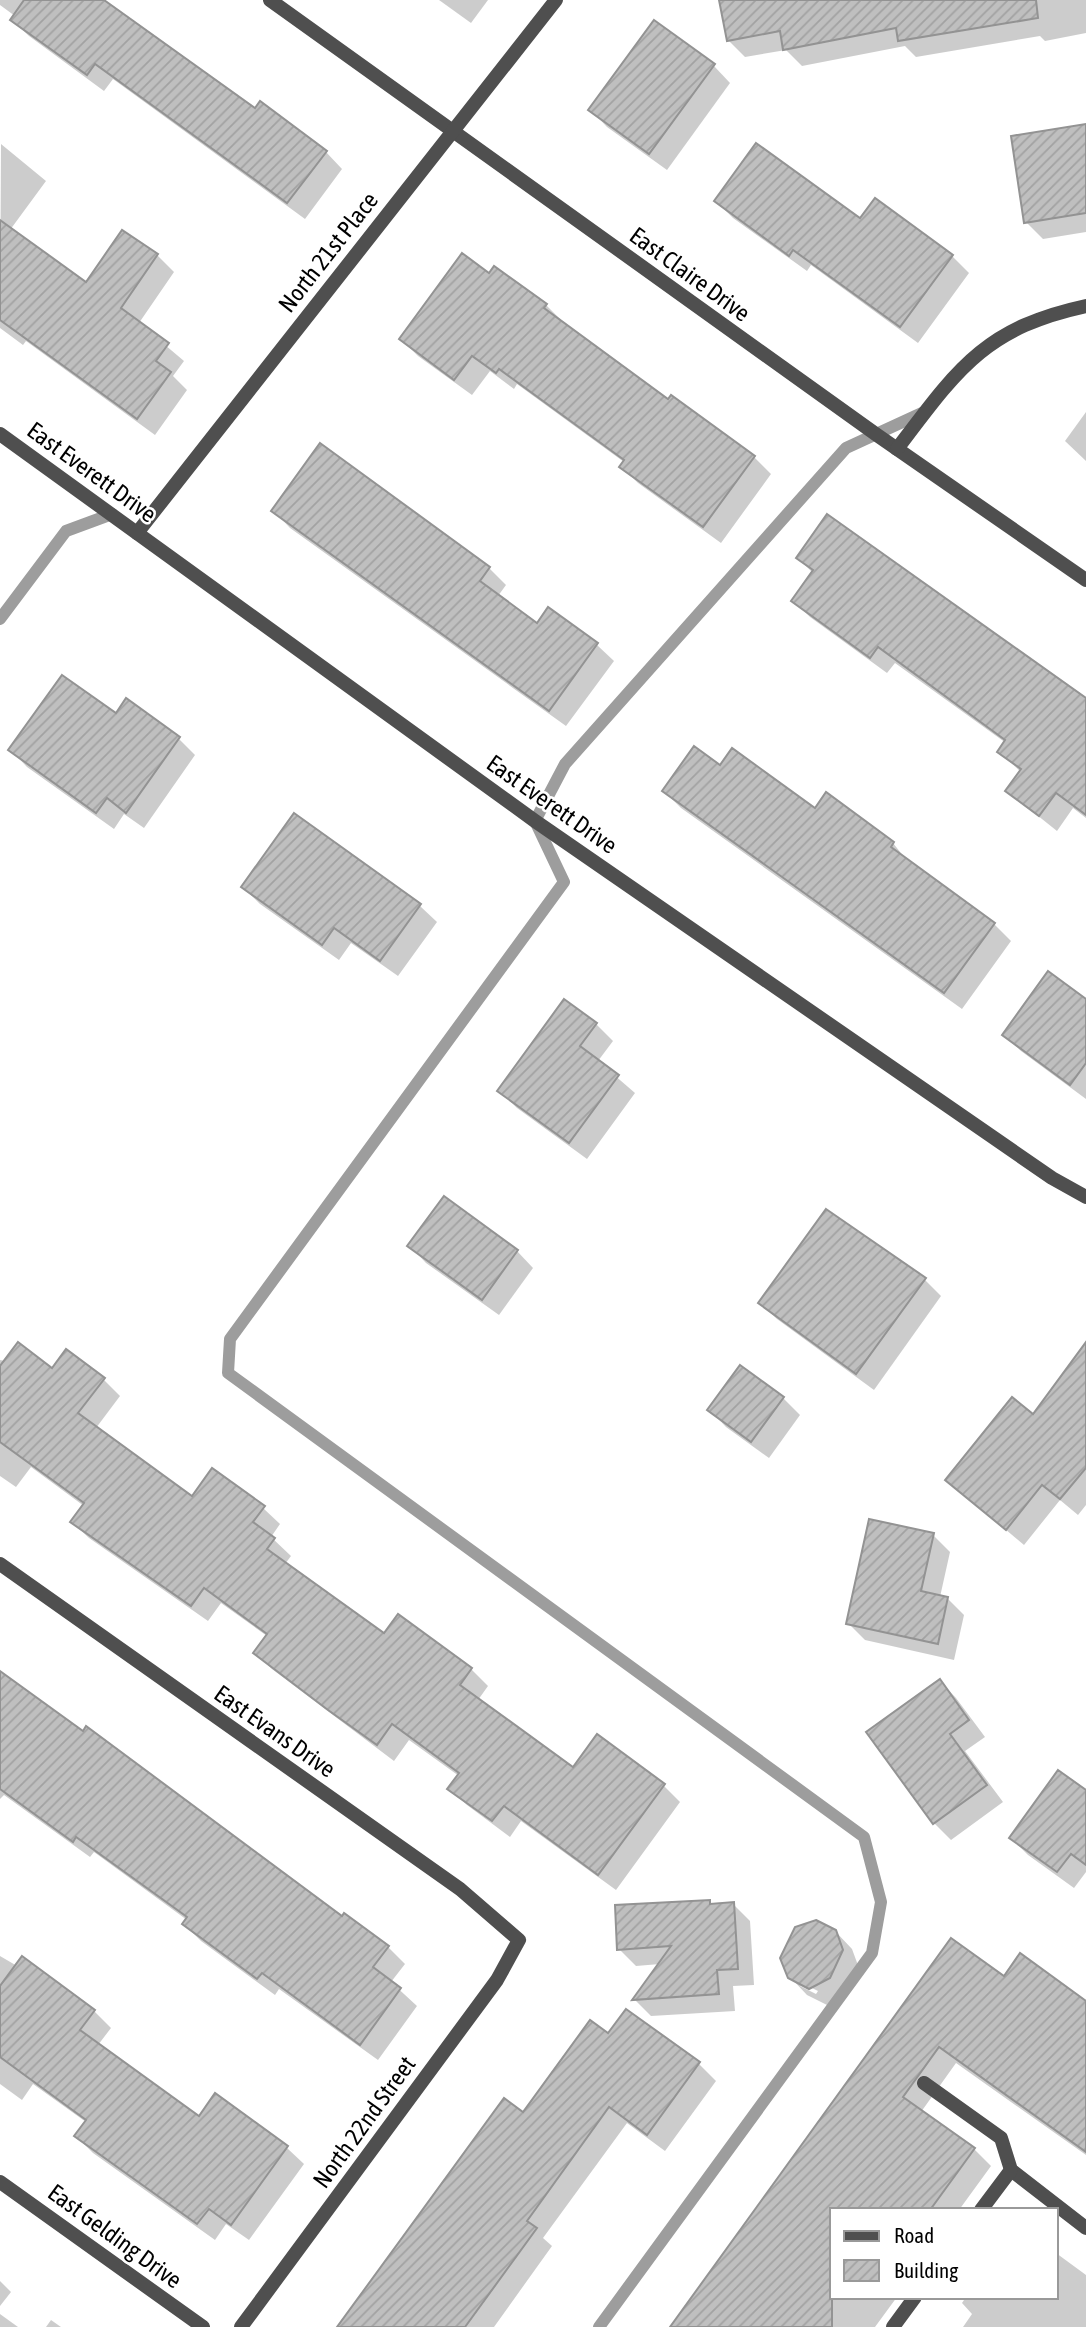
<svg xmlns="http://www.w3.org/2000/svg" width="1086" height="2327" font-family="'Asap Condensed',sans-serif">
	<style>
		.shadow { fill: #0003; fill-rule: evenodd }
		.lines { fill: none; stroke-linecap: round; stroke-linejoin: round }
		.stream { stroke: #9d9d9d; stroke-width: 12 }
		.building { fill: url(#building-hatch); stroke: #939393; stroke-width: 2 }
		.street { stroke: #4f4f4f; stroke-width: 14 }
		.labels { text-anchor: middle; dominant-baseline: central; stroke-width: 5; stroke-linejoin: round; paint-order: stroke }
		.street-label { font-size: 24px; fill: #000; stroke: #fff }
	</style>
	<defs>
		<pattern id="building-hatch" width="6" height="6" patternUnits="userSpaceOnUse" patternTransform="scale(1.75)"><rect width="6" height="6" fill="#bfbfbf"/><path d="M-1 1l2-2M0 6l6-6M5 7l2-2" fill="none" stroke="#a2a2a2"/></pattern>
	</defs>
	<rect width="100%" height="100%" fill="#fff"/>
	<g class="shadow">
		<path d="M0,0h102l153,110 71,42 16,17 -37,50 -192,-140 -9,12 -75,-55 -17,-16 3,-4 -15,-11z"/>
		<path d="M439,0h49l-17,23z"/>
		<path d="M720,0h366v33l-41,8 -5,-5 -124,21 -11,-11 -103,20 -16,-16 -41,7 -17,-17z"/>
		<path d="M714,66l16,17 -63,87 -60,-43 -16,-17z"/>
		<path d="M1086,126v106l-43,7 -17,-17z"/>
		<path d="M1,144l45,37 -36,49 76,55 36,-53 35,23 17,17 -35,51 45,38 -11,15 14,14 -32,45 -129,-94 -3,4 -23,-17z"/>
		<path d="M716,201l145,20 91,35 17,17 -51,70 -107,-78 -4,6 -74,-53z"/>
		<path d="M489,275l57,30 17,17 106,79 85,56 17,17 -50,69 -83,-60 -17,-17 3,-4 -107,-78 -3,5 -24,-18 -18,24 -54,-39 -17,-17z"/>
		<path d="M1086,412v49l-21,-20z"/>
		<path d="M274,511l215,57 17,17 -8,11 39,29 12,-16 48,36 17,16 -48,65 -276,-198z"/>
		<path d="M798,558l288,143v117l-13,-10 -16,23 -50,-40 14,-19 -22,-20 7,-9 -111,-80 -8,10 -77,-56 -17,-17 20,-27z"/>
		<path d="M116,716l62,22 17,17 -51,73 -20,-14 -10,15 -87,-62 -16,-17z"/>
		<path d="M720,767l173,76 15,19 86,62 17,17 -49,68 -281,-201 -17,-17z"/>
		<path d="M243,887l177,19 17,16 -39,54 -47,-33 -12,17 -79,-56z"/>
		<path d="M1086,1002v97l-65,-48 -17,-16z"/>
		<path d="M596,1024l17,17 -15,20 37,32 -48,66 -70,-51 -17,-17z"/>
		<path d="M410,1246l107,5 16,17 -34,47 -73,-52z"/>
		<path d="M925,1280l16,16 -67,94 -97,-71 -17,-16z"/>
		<path d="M1086,1345v160l-8,10 -18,-15 -36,45 -77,-65 86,-63z"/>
		<path d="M0,1360l103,19 17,17 -24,32 97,70 70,10 17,16 -9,13 20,19 -6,8 99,72 14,-20 73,53 17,17 -10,14 95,70 90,15 17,17 -64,88 -95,-69 -11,16 -43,-32 -17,-16 9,-13 -50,-36 -15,21 -122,-92 -17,-17 12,-16 -46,-33 -13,18 -119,-83 -17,-16 12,-16 -53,-39 -15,20 -16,-11z"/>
		<path d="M783,1398l17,17 -31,43 -43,-31 -16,-17z"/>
		<path d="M933,1535l17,17 -10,45 7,1 17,17 -10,45 -89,-20 -17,-17z"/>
		<path d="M0,1672l342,246 46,29 17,17 -14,18 26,24 -39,54 -99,-71 -4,6 -74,-54 -17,-17 3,-4 -93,-68 -4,5 -86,-62 -4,4z"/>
		<path d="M940,1681l16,17 29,39 -20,14 38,51 -52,38 -17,-17z"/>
		<path d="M1086,1792v80l-12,16 -46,-33 -17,-17z"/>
		<path d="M733,1904l17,17 4,64 -21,1 2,25 -84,5 -17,-17 26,-35 -24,2 -17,-17z"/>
		<path d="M835,1931l17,18 7,19 -13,27 -19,10 -20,-10 -17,-18zM800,1982l18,9 -2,3 -16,-8z"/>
		<path d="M952,1941l52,38 82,23v153l-130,-92 -35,49 53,37 17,17 -32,44h-127v87h65l-22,30h-202z"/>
		<path d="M0,1956l94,55 17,17 -13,17 101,74 17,-23 71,52 17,16 -55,76 -23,-16 -11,16 -122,-87 -17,-17 10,-14 -53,-38 -11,16 -22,-16z"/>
		<path d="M626,2011l73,53 17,17 -51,70 -38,-28 -84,115 9,8 -58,81h-154l183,-213 85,-79z"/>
		<path d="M1056,2253l30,22v52h-123l9,-13 -10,-11 4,-6h90z"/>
		<path d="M0,2281l11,11 -11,14z"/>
		<path d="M0,2314l18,13h-18z"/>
		<path d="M51,2320l10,7h-15z"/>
	</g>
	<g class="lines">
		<g class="stream">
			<path d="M0,619l66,-88 46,-17"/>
			<path d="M599,2327l273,-374 9,-51 -17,-65 -636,-464 2,-34 334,-457 -29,-61 30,-57 281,-316 76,-35"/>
		</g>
	</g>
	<g class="building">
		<path d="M24,0h80l151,108 5,-7 67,50 -40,52 -192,-139 -8,11 -77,-55z"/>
		<path d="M719,0h317l2,18 -140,23 -2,-13 -113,22 -3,-19 -53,10z"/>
		<path d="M654,20l61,44 -66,90 -61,-44z"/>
		<path d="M1086,124v89l-62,10 -13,-87z"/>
		<path d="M756,143l104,75 15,-20 78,57 -53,72 -107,-77 -4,6 -75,-55z"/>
		<path d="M0,220l86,62 36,-52 36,24 -37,54 48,35 -13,18 15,11 -34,47 -137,-99z"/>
		<path d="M462,253l27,20 5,-7 53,38 -3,4 124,91 3,-4 84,61 -52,71 -84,-60 5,-7 -125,-91 -3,4 -24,-17 -18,24 -55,-41z"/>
		<path d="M320,443l170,124 -10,14 57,42 11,-16 50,36 -49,68 -278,-200z"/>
		<path d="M827,514l259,184v117l-30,-22 -17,23 -34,-25 16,-22 -24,-17 8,-12 -127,-93 -8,11 -79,-57 22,-31 -17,-12z"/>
		<path d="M62,675l54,38 10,-15 54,39 -54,76 -19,-15 -11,15 -88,-63z"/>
		<path d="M694,746l26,19 12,-17 83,60 11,-16 68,50 -3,5 104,76 -51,70 -282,-202z"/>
		<path d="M294,813l127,91 -41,57 -46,-33 -12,17 -81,-58z"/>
		<path d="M1048,971l38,28v64l-16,22 -68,-50z"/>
		<path d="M564,999l33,24 -17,23 39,29 -50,68 -72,-52z"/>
		<path d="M444,1196l74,54 -36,50 -75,-54z"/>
		<path d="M826,1209l100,69 -70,96 -98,-71z"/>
		<path d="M18,1342l34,26 14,-19 39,29 -27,35 114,83 20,-28 53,38 -12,16 22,16 -8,11 117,84 14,-19 74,54 -12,17 113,82 24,-33 68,50 -67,91 -94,-69 -12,15 -45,-32 12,-16 -67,-49 -15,21 -49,-35 -75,-57 14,-19 -63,-46 -13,18 -121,-84 14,-19 -84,-61v-76z"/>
		<path d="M1086,1342v126l-26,31 -18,-14 -36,45 -61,-50 67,-83 21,17z"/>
		<path d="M740,1365l44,32 -33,45 -44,-32z"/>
		<path d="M869,1519l65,14 -13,58 27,6 -10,47 -92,-20z"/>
		<path d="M0,1671l83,60 3,-5 256,190 2,-3 45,33 -16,21 28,21 -41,57 -98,-72 -5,6 -75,-55 5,-7 -111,-80 -3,5 -73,-53z"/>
		<path d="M940,1679l29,41 -19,14 37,51 -54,39 -67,-92z"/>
		<path d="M1058,1770l28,20v75l-15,-11 -14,18 -48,-34z"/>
		<path d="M710,1900v4l24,-2 4,67 -21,1 2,24 -87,6 39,-54 -54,4 -2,-45z"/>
		<path d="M816,1920l20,10 7,20 -13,28 -21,11 -21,-11 -8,-20 15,-31z"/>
		<path d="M951,1938l53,38 16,-23 66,48v151l-147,-105 -36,50 72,51 -45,62h-98v117h-162z"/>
		<path d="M22,1956l73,54 -15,20 119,86 16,-23 73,53 -57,79 -22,-16 -12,15 -123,-88 12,-16 -86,-63v-71z"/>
		<path d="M626,2009l74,53 -53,73 -38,-28 -82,114 10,7 -72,99h-128l167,-229 19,14 67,-92 18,13z"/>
	</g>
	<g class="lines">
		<g class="street">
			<path d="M270,0l607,435 209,145"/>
			<path d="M0,434l535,387 517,357 34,19"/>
			<path d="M897,449c60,-79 87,-121 189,-143"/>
			<path d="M137,533l419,-533"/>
			<path d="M0,1564l460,325 59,51 -22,40 -256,347"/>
			<path d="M924,2083l77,55 10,32 75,58"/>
			<path d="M0,2182l203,145"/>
			<path d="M981,2210l30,-40"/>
			<path d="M893,2327l22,-30"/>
		</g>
	</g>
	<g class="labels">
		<g class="street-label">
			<text transform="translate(328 252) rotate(-52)">North 21st Place</text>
			<text transform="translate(690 274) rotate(36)">East Claire Drive</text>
			<text transform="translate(92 472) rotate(36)">East Everett Drive</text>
			<text transform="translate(552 804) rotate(35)">East Everett Drive</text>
			<text transform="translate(275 1731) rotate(35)">East Evans Drive</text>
			<text transform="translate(364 2122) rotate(-54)">North 22nd Street</text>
			<text transform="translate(115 2236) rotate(36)">East Gelding Drive</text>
		</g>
	</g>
	<rect x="830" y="2208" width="228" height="91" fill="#ffffff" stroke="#999999" stroke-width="2"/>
	<rect x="844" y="2231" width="35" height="10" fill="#4f4f4f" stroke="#999999" stroke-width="2"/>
	<text x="894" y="2243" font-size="21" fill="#000000">Road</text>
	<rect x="844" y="2260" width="35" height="21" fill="url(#building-hatch)" stroke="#999999" stroke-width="2"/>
	<text x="894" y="2278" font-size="21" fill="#000000">Building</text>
</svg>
